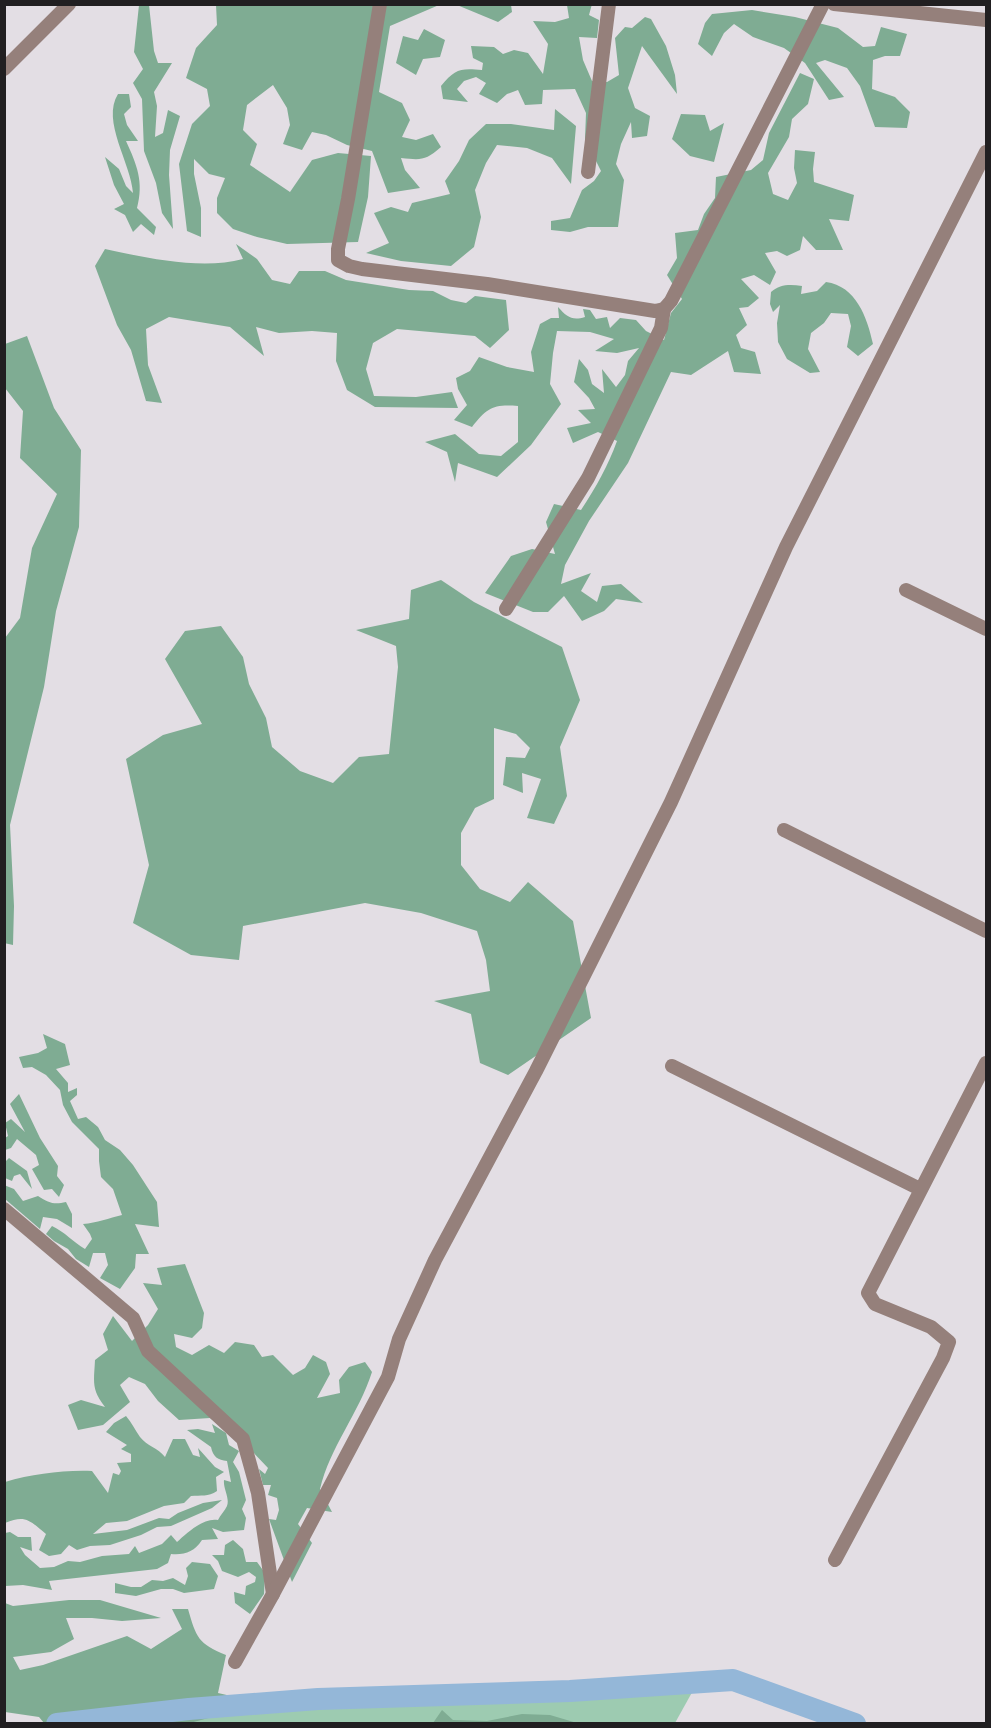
<svg xmlns="http://www.w3.org/2000/svg" width="991" height="1728" font-family="Poppins,sans-serif">
	<style>
		.green { fill: #9dcbb1 }
		.forest { fill: #7fac93 }
		.lines { fill: none; stroke-linecap: round; stroke-linejoin: round }
		.river { stroke: #94b7d8; stroke-width: 22 }
		.minor { stroke: #95807b; stroke-width: 14 }
	</style>
	<rect width="100%" height="100%" fill="#e3dee4"/>
	<path class="green" d="M695,1687l-20,36 -503,1 17,-12z"/>
	<g class="forest">
		<path d="M592,4l-3,11 10,5 -2,18 -18,-1 4,23 9,21 15,1 12,-7 -4,-37 10,-11 7,1 13,-11 6,2 15,27 9,29 2,19 -35,-48 -14,42 7,20 15,8 -3,20 -15,2 -1,-16 -10,22 -5,20 8,16 -6,47h-30l-18,5 -19,-2v-9l19,-3 12,-28 12,-9 7,-10 -16,-32 1,-26 -11,-24 -32,1 -1,14 -17,1 -7,-15 -11,4 -10,9 -18,-9 7,-11 -10,-6 -12,4 -7,8 11,13 -25,-3 -2,-13c14,-17 19,-18 41,-16l1,-7 -10,-5 -2,-12 23,1 9,7 11,-4 14,3 15,21 5,-30 -15,-23 22,1 14,-4 -2,-13z"/>
		<path d="M139,5h10l5,46 4,12h14l-18,29 3,14 -2,31 8,-4 5,-23 12,6 -10,34 -1,25 4,54 -11,-16 -6,-30 -12,-32 -2,-52 -9,-16 10,-14 -9,-17z"/>
		<path d="M216,5h223l-49,21 -11,66 23,11 8,17 -8,17 14,3 17,-6 8,13c-16,14 -20,13 -40,11l4,12 15,18 -32,5 -16,-42 -25,-6 -21,-10 -14,-3 -10,18 -19,-6 7,-19 -3,-17 -14,-23 -26,20 -4,25 14,14 -7,21 40,27 22,-32 26,-7 33,3 -3,41 -10,45 -71,2 -30,-7 -24,-8 -16,-16v-15l8,-20 -16,-4 -15,-15v15l7,34v29l-14,-6 -8,-67 13,-40 18,-18 -3,-17 -21,-11 10,-30 21,-23z"/>
		<path d="M457,5h54l1,7 -14,10z"/>
		<path d="M752,10l43,7 43,11 25,19 12,-1 6,-19 26,7 -7,22h-15l-12,4 -1,29 23,8 15,15 -3,16 -32,-1 -15,-41 -13,-18 -22,-8 -9,3 28,34 -15,3 -24,-37 -21,-15 -31,-11 -19,-13 -10,9 -12,23 -14,-12 7,-21 7,-9z"/>
		<path d="M424,29l21,11 -5,17 -17,2 -7,16 -20,-12 7,-27 15,4z"/>
		<path d="M800,73l14,6 -6,25 -16,15 -3,18 -21,36 5,21 15,6 9,-17 -3,-15 1,-18 20,2 -2,17 1,13 40,13 -5,26 -20,-2 14,31h-27l-13,-14 -3,14 -13,6 -10,-5 -12,2 11,19 -6,13 -16,-10 -13,4 18,19 -11,9 -9,1 8,17 -11,10 5,13 14,4 6,22 -27,-2 -6,-21 -37,24 -20,-3 -43,91 -39,58 -24,44 -4,19 30,-11 -10,18 16,11 5,-16 19,-2 22,19 -27,-4 -12,12 -22,10 -18,-25 -16,16h-15l-48,-19 26,-37 21,-7 23,5 -9,-32 8,-18 27,6c15,-23 27,-44 36,-69l-19,-9 -25,11 -6,-15 24,-5 -13,-13 17,-1 -6,-11 -15,-16 5,-23 9,11 4,14 12,9 -2,-24 14,18 9,-12 3,-14 11,-13 -22,5 -22,-2 19,-12 -24,-7 -33,-1 -4,22 -3,31 11,20 -30,41 -34,32 -39,-14 -3,19 -8,-30 -22,-10 30,-8 24,20 22,2 17,-14v-36c-25,-2 -31,2 -46,21l-18,-7 13,-15 -9,-16 -2,-11 14,-7 9,-14 28,10 27,5 -3,-20 9,-28 11,-6h8l-1,-11c9,10 14,14 27,10l-2,-8 7,1 6,9 11,-2 3,11 10,-10 16,2 10,11 18,9 7,-27 11,-14 -15,-24 10,-17 -2,-25 23,-3 6,-16 11,-16 1,-21 35,-7 12,-10 6,-27z"/>
		<path d="M118,94h11l2,13 -7,7 3,11 11,16h-12c11,24 18,41 11,67l19,19 -2,8 -13,-11 -8,8 -8,-17 -11,-6 10,-5 -10,-19 -9,-28 14,12 7,17 7,7c-2,-30 -32,-72 -15,-99z"/>
		<path d="M555,109l21,17 -5,58 -19,-26 -25,-10 -30,-3 -11,18 -11,27 6,27 -7,30 -23,19 -50,-5 -35,-8 23,-10 -15,-30 17,-6 17,5 4,-9 38,-9 -5,-13 14,-20 10,-21 17,-16h25l43,6z"/>
		<path d="M681,114l24,1 5,16 14,-8 -10,39 -24,-6 -18,-17z"/>
		<path d="M236,244l21,15 15,21 18,4 9,-13h26l21,9 63,10 24,1 18,9 15,3 9,-7 31,4 3,30 -19,18 -15,-12 -78,-7 -24,14 -7,26 8,27 42,1 36,-5 6,16 -83,-1 -28,-17 -11,-29 1,-28 -25,-2 -33,2 -23,-6 8,29 -34,-29 -61,-10 -23,12 2,36 14,38 -16,-2 -15,-51 -14,-25 -22,-59 10,-17c41,9 97,21 138,10z"/>
		<path d="M826,282c30,4 41,35 47,62l-15,12 -11,-9 4,-21 -3,-12 -17,-1 -7,10 -13,10 -3,16 12,23 -10,1 -23,-14 -9,-17 -1,-19 3,-18 -7,7 -3,-8 1,-12c9,-8 19,-8 31,-6l-1,8 16,-3z"/>
		<path d="M27,336l27,72 27,42 -2,77 -23,84 -12,76 -34,138 4,81 -1,39 -9,-2 1,-305 15,-20 12,-70 25,-54 -37,-36 3,-47 -18,-23v-44z"/>
		<path d="M441,580l33,22 88,45 18,53 -20,47 7,49 -13,28 -27,-6 14,-39 -19,-6 1,20 -20,-8 3,-28 19,1 5,-10 -14,-14 -22,-6v71l-19,9 -14,25v32l19,24 30,13 18,-20 45,39 18,97 -83,57 -28,-12 -9,-49 -37,-13 56,-10 -4,-31 -9,-29 -56,-18 -56,-10 -122,23 -4,34 -48,-5 -58,-32 16,-58 -23,-106 37,-24 39,-11 -37,-65 20,-28 36,-5 22,31 6,27 17,34 6,29 28,24 33,12 26,-26 30,-3 9,-87 -2,-21 -40,-16 53,-11 2,-29z"/>
		<path d="M43,1034l22,10 5,21 -14,4 12,14v9l9,-4v7l-7,6 8,18 8,-2 12,10 7,13 15,10 13,15 24,37 2,25 -24,-3 14,30h-13l-1,14 -15,21 -20,-11 8,-13 -3,-12h-12l-4,14 -13,-8 -8,-10 -14,-8 -8,-7 6,-8c13,6 21,16 33,23l7,-10 -2,-5 -7,-10c14,-1 26,-6 39,-9l-9,-26 -12,-12 -2,-16v-12l-27,-27 -9,-17 -3,-15 -14,-15 -14,-8 -9,1 -4,-11 19,-4 9,-5z"/>
		<path d="M19,1094l21,44 18,28 -1,10 7,9 -5,12 -7,-8 -8,1 -12,-21 7,-4 -3,-10 -19,-16 -6,9 -6,2v-12l3,-2 -3,-13 6,-4 14,13 -15,-28z"/>
		<path d="M9,1158l18,13 5,18 -12,-15 -6,2 -2,5 -7,-3v-16z"/>
		<path d="M4,1185l10,4 9,12 15,-5c11,7 16,9 28,6l6,12v14l-15,-9 -14,-2 -3,12 -35,-30z"/>
		<path d="M185,1264l19,49 -2,15 -10,10 -18,-4 2,13 16,8 17,-10 15,8 11,-11 19,3 8,12 11,-2 20,20 12,-7 8,-13 13,7 4,12 -13,24 23,-5 -1,-13 10,-13 16,-5 7,10c-13,41 -42,75 -52,117l12,23 -25,-4 -9,16 14,19 -20,39 -23,-63 7,1 3,-10 -2,-12 -9,-3 3,-10h-8l-4,-16 6,5 3,-6 -16,-17 -42,-33 -31,2 -21,-19 -13,-17 -16,-7 -9,8 10,17 -27,23 -25,5 -10,-25 13,-5 24,7c-14,-18 -11,-25 -10,-47l13,-10 -5,-16 10,-18 19,25 16,-16 10,-16 -15,-26 19,2 -5,-17z"/>
		<path d="M126,1416c6,7 9,14 14,21 7,9 18,11 25,20l8,-18h12l8,16 7,2 -2,-9 17,19 9,5 -8,5 1,14c-9,6 -16,4 -26,5l-7,7 -20,3 -37,15 -21,2 -13,11 34,-4 32,-12 10,1 9,-6 25,-10 19,-3 -10,8 -41,18 -14,1 -16,8 -31,10 -20,1 -13,4 -8,-5 -8,9 -12,2 -10,-6 7,-16c-16,-13 -20,-20 -41,-11v-41c28,-8 57,-12 87,-11l16,22 5,-20 6,2 2,-4 -4,-8 14,-1v-8l-10,-5 6,-4 -21,-13 8,-9z"/>
		<path d="M212,1424l14,9 3,12 10,6 -6,11 6,10 7,28 -4,9 4,9 -2,12 -21,2 -11,-4 6,11 -16,1c-8,12 -17,15 -31,14l-3,9 -11,6 -108,12 3,9 -29,-5 -18,1v-53l5,-1 8,5h13l1,14 -12,-4 5,8 15,13 14,-1 14,-6 12,1 22,-6 27,-2 6,-8 4,7 23,-9 9,-9 6,7c10,-9 27,-25 41,-22 2,-5 7,-9 9,-14 3,-8 -4,-17 -3,-26l7,2 -4,-21c-9,-1 -14,-4 -16,-14l-24,-17 11,-1 17,4z"/>
		<path d="M233,1540l10,9 3,13h11l8,11 -1,21 -14,20 -15,-11 -1,-11 11,3 1,-9 9,-4 1,-5 -7,-5 -11,5 -16,-6 -4,-10 -6,-6h12l1,-10z"/>
		<path d="M192,1562l18,2 8,12 -4,13 -30,4 -11,-4h-12l-25,7 -21,-3v-10l16,4h10l11,-7 11,1 10,-3 12,7 3,-9 -2,-8z"/>
		<path d="M69,1600h31l61,18 -39,3 -30,-3h-26l8,21 -23,13 -38,5 7,13 23,-5 84,-29 24,13 31,-20 -10,-20h16c8,28 10,35 38,46l-8,38 13,3 -19,21 -22,6h-146l-5,-6 -34,-5v-109l8,3z"/>
		<path d="M442,1710l11,10 34,1 35,-7 28,1 27,8h-144z"/>
	</g>
	<g class="lines">
		<path class="river" d="M57,1724l132,-15 129,-10 252,-8 163,-11 122,44"/>
		<g class="minor">
			<path d="M380,4l-32,195 -10,50v11l11,6 13,3 125,15 168,27 9,-2 7,-8 152,-297"/>
			<path d="M834,4l152,16"/>
			<path d="M4,69l65,-65"/>
			<path d="M588,172l21,-168"/>
			<path d="M906,590l80,39"/>
			<path d="M506,609l82,-131 73,-150 3,-19"/>
			<path d="M784,830l202,101"/>
			<path d="M672,1066l248,123"/>
			<path d="M4,1209l129,109 15,33 95,88 15,54 15,101"/>
			<path d="M835,1560l108,-202 6,-16 -18,-15 -56,-23 -7,-11 118,-230"/>
			<path d="M235,1662l38,-68 115,-217 11,-38 36,-79 101,-189 135,-269 115,-255 200,-395"/>
		</g>
	</g>
	<rect width="991" height="1728" fill="none" stroke="#211f21" stroke-width="12"/>
</svg>
